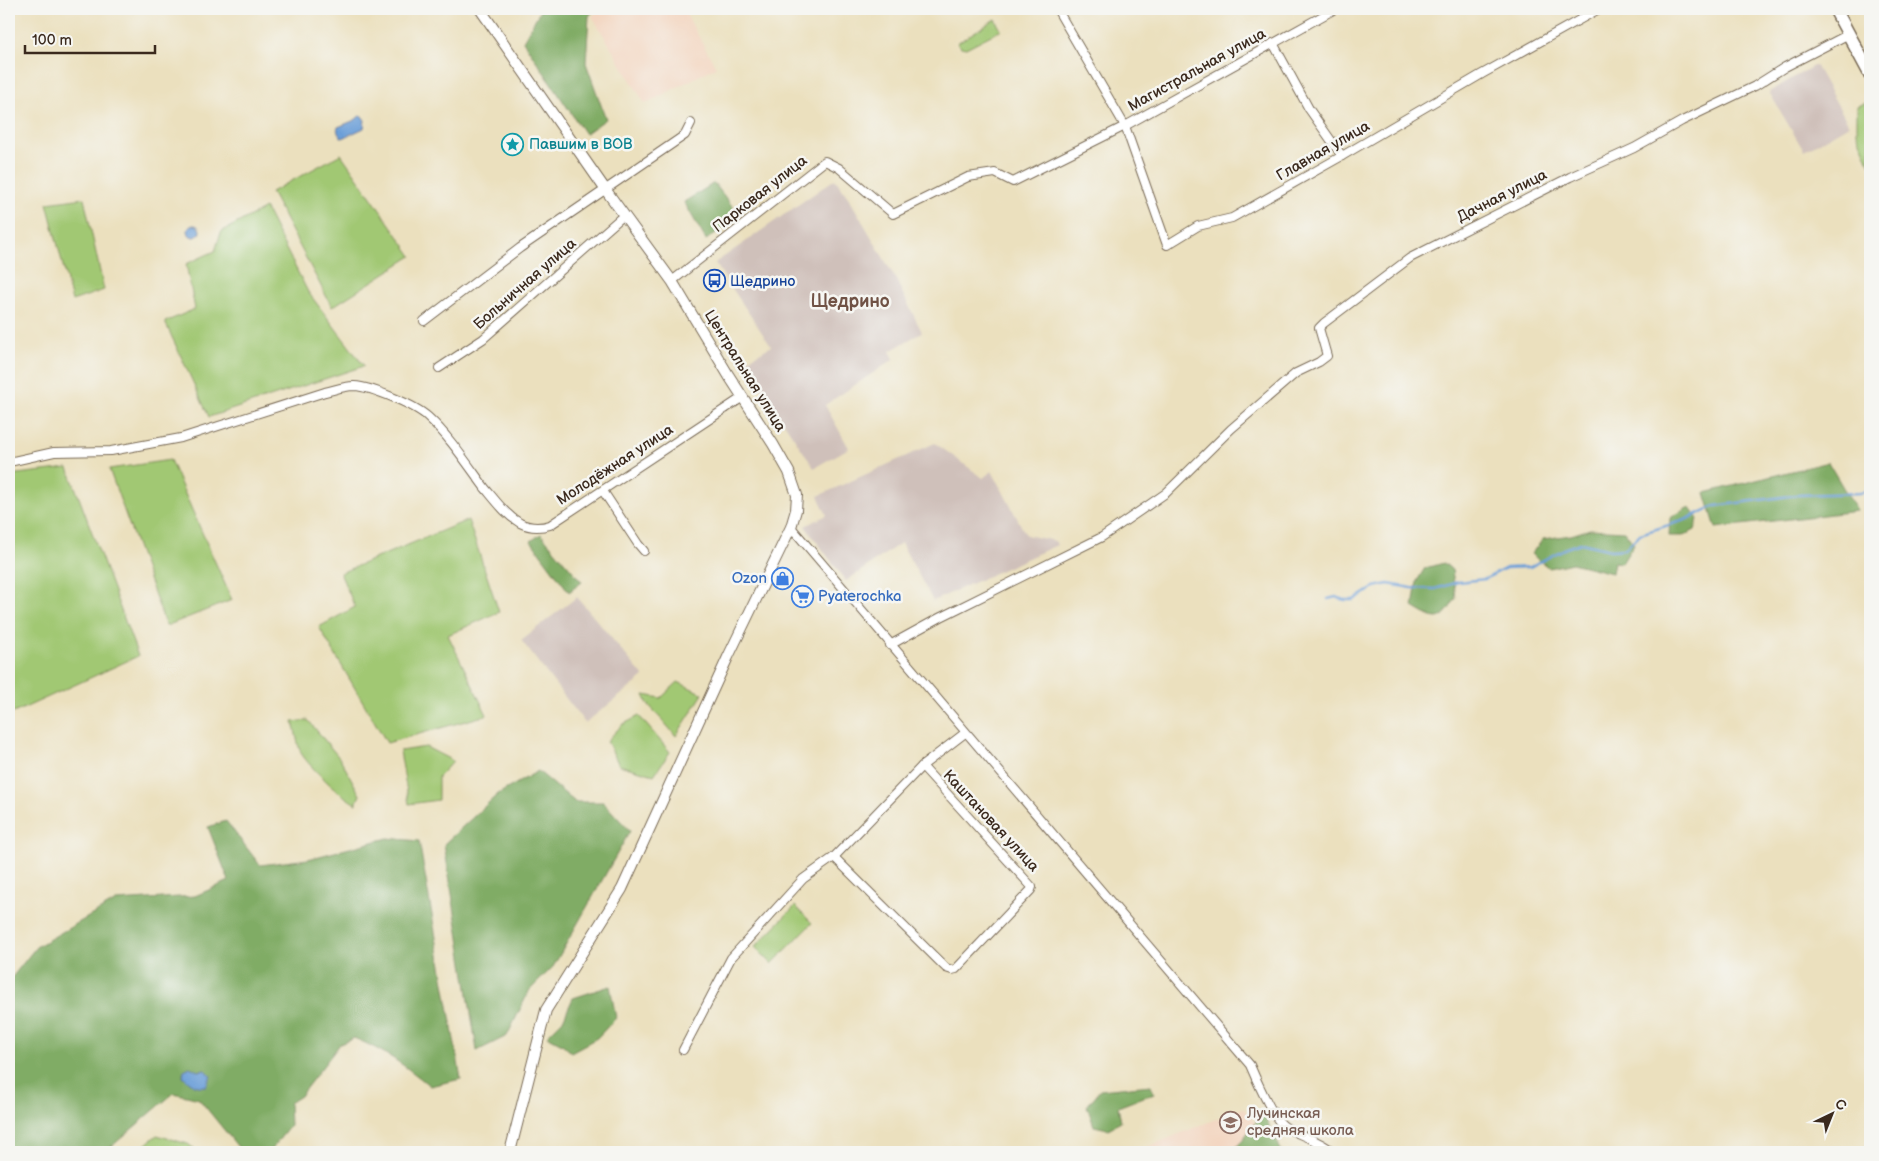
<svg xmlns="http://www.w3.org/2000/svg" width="1879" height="1161" font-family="'Balsamiq Sans',sans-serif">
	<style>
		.built { fill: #f3d4be }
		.industrial { fill: #cfc0ba }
		.green { fill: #a1c873; stroke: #6e7948 }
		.forest { fill: #80ac65; stroke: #5e6b42 }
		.water { fill: #6c9fd8; stroke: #54647b }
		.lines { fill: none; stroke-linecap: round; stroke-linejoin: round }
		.stream { stroke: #6c9fd8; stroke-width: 2.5 }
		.minor-casing { stroke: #796a56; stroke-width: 10 }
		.tertiary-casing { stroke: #796a56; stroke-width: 12 }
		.trunk-casing { stroke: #796a56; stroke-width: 15 }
		.minor { stroke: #fff; stroke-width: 8 }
		.tertiary { stroke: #fff; stroke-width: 10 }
		.trunk { stroke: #fff; stroke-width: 12 }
		.labels { text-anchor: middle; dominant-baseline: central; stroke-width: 5; stroke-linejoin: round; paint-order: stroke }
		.street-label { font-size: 15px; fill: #3b2a1e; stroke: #f6f6f2 }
		.culture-label { font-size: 15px; fill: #0d838f; stroke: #f6f6f2; text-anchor: start }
		.transit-label { font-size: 15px; fill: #164399; stroke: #f6f6f2; text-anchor: start }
		.shop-label { font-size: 15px; fill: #366cbe; stroke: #f6f6f2; text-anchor: end }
		.education-label { font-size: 15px; fill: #785e54; stroke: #f6f6f2; text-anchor: start }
		.quarter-label { font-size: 18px; font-weight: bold; fill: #705245; stroke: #f6f6f2 }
	</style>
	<rect width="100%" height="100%" fill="#f6f6f2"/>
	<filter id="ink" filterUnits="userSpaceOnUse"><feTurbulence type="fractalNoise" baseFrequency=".02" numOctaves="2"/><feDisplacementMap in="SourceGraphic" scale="10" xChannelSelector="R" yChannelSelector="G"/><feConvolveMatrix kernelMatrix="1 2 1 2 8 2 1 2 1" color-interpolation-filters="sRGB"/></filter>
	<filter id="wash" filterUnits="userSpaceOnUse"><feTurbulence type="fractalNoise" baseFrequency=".0096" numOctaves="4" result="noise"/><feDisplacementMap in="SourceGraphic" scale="20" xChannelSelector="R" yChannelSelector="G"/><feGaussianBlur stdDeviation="1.12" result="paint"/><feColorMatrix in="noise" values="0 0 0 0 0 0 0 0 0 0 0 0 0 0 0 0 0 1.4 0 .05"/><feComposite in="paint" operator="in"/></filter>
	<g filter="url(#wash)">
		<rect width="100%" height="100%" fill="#ebe0be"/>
		<g class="built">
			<path d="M601,9h82l33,58 -71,37 -53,-88z"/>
			<path d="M1243,1108l23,29 5,15h-136z"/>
		</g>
		<g class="industrial">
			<path d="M1815,65l34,60 -45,26 -35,-59z"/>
			<path d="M835,179l15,21 44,76 28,56 -32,19 4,8 -69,46 24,43 -35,20 -70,-106 27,-16 -56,-83z"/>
			<path d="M935,443l48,35 9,-7 34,64 29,6 2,4 -124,56 -32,-58 -55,38 -41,-55 22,-11 -9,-19z"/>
			<path d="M577,597l67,80 -59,46 -64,-83z"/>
		</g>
		<g class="green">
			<path d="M995,19l6,11 -35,18 -5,-1 -4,-4z"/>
			<path d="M1870,102v63l-13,-32v-27z"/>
			<path d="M341,154l71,102 -80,51 -61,-115z"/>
			<path d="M84,198l20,92 -32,11 -25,-98z"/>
			<path d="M265,208l43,84 56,74 -155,51 -44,-95 30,-13 -9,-45 29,-13 6,-19z"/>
			<path d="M170,460l62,140 -66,26 -57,-157z"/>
			<path d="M68,468l70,188 -129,59v-240z"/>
			<path d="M468,520l31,92 -51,23 39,80 -100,28 -68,-116 36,-20 -15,-34z"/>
			<path d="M678,682l25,12 -27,42 -28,-32 -4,-9 17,3z"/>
			<path d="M639,716l31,36 -16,23 -35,-10 -12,-24 15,-16z"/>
			<path d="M308,720l33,40 19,35 -4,9c-15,-8 -46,-36 -55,-51 -4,-9 -5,-22 -8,-31z"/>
			<path d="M426,747l27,14 -15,16v23l-29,4 -9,-53z"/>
			<path d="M795,906l17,17 -40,41 -17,-17z"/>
			<path d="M157,1135l31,9 10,8h-62z"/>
		</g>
		<g class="forest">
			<path d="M541,9h55l-7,7 -3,47 20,56 -21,15 -62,-93z"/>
			<path d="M714,183l26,33 -34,24 -22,-38z"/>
			<path d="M1828,462l29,49 -141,17 -11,-35z"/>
			<path d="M1689,507l9,12 -3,11 -12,6h-14l1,-18z"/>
			<path d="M1590,529l34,2 10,13 -12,19 -8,-1 -2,11 -40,-10 -23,5 -18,-14 12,-15 28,-4z"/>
			<path d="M541,534l41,48 -13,10 -38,-51z"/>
			<path d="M1444,563l8,7 4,28c-16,26 -18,24 -43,9l4,-26 8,-13z"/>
			<path d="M538,771l37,31h28l27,29 -77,136 -24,24 -22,45 -30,15 -33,-207 54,-50z"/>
			<path d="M226,821l34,44 48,-6 80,-21 31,3 42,238 -31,7c-26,-21 -45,-35 -76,-48l-14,6 -40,52 -11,7 1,23 -21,26h-27l-43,-53 -25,-6 -69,59h-96v-171l27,-34 80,-46 79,-5 34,-15 -21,-54z"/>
			<path d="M610,986l6,32 -19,20 -26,14 -9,-8 -15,-8 16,-16 10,-22z"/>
			<path d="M1151,1085l3,8 -36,14 3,15 -13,7 -14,-3 -7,-20 13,-16z"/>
			<path d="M1263,1113l19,39h-49z"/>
		</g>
		<g class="water">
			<path d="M361,115l4,5 -1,8 -21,10c-4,-2 -7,-7 -5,-11l17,-7z"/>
			<circle cx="194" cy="231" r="6"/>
			<path d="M190,1067l8,4 7,-1 6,6 -5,10c-10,2 -16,-3 -23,-10l1,-6z"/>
		</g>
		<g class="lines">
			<path class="stream" d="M1328,599l8,-2 9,3h9l21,-13 13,-3 24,4 23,1 23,-7 27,-3 21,-11 24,-1 36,-19 15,-5 30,7 14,-1 15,-15 45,-14 30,-14 82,-11 63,-2 10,-2"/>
		</g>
	</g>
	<g filter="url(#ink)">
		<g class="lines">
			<defs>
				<g id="minor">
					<path d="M1057,9l68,117 42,119 31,-19 34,-8 110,-62 140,-82 117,-65"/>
					<path d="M1273,43l36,66 33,47"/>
					<path d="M672,281l153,-120 14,7 54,46 75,-37 27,-4 18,9 112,-56 210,-117"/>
					<path d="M424,321l96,-73 165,-113 6,-12"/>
					<path d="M439,368l44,-29 141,-124"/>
					<path d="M9,462l45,-10 57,-1 70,-13 144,-46c9,-2 19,-6 29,-6 18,1 61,19 74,31 21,19 40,48 57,71 11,13 21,27 35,35 10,5 20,5 30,2l193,-128"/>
					<path d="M603,491l35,53 6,7"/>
					<path d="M791,527l459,538c6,14 23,54 34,61 16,11 35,13 49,26"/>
					<path d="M890,645l51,-28 161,-80 64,-44 65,-64 65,-56 23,-11 8,-6 -8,-28 5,-5 86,-65 160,-81 64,-29 48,-27 73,-35 30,-19 64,-33"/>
					<path d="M834,857l112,111 6,2 4,-1 75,-79 1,-3 -110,-121"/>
					<path d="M683,1050l48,-92 72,-79 31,-22 88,-91 43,-33"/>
				</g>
				<path id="tertiary" d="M480,9l125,180 67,92 57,95 44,68 16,28 8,23 -1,15 -5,17 -63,130 -106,232 -76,121 -36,142"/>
				<path id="trunk" d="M1835,9l35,65"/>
			</defs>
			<use href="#minor" class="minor-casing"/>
			<use href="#tertiary" class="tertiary-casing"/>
			<use href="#trunk" class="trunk-casing"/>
			<use href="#minor" class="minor"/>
			<use href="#tertiary" class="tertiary"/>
			<use href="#trunk" class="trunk"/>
		</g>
	</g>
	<defs>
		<symbol id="sight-ring" viewBox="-11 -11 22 22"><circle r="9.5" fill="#f6f6f2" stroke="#0f9aa8" stroke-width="1.5"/><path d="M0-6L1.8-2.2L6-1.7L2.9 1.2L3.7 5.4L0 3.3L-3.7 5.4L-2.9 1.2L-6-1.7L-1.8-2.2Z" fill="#0f9aa8"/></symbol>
		<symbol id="bus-ring" viewBox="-11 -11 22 22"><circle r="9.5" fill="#f6f6f2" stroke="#1a4fb4" stroke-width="1.5"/><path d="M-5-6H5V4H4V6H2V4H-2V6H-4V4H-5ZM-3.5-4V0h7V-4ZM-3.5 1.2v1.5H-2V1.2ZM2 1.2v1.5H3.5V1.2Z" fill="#1a4fb4"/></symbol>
		<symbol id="shop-ring" viewBox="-11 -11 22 22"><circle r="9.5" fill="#f6f6f2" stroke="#3f7fe0" stroke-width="1.5"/><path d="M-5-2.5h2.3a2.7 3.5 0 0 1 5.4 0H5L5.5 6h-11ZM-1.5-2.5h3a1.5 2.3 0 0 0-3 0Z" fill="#3f7fe0"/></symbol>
		<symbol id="supermarket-ring" viewBox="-11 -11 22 22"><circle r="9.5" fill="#f6f6f2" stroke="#3f7fe0" stroke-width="1.5"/><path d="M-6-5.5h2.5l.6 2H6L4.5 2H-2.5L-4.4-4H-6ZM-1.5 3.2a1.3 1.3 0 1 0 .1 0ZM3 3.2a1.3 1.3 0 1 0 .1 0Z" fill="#3f7fe0"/></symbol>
		<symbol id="school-ring" viewBox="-11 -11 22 22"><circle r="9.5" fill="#f6f6f2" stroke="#8d6e63" stroke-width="1.5"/><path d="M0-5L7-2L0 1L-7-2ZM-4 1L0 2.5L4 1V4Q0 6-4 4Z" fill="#8d6e63"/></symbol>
	</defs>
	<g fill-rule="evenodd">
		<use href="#sight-ring" x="500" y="132" width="25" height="25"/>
		<use href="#bus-ring" x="702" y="268" width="25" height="25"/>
		<use href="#shop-ring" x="770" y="566" width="25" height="25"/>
		<use href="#supermarket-ring" x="790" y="584" width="25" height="25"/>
		<use href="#school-ring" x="1218" y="1110" width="25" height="25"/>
	</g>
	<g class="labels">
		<g class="street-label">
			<text transform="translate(1197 70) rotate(-29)">Магистральная улица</text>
			<text transform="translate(1323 151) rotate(-30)">Главная улица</text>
			<text transform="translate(760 194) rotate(-38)">Парковая улица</text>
			<text transform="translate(1502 196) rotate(-27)">Дачная улица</text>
			<text transform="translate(525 284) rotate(-41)">Больничная улица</text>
			<text transform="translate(745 371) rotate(58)">Центральная улица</text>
			<text transform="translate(615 465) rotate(-33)">Молодёжная улица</text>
			<text transform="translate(991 821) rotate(47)">Каштановая улица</text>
		</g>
		<g class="culture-label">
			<text x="529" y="144">Павшим в ВОВ</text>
		</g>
		<g class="transit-label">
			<text x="730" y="281">Щедрино</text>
		</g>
		<g class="shop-label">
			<text x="767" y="578">Ozon</text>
			<text x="818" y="596" text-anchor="start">Pyaterochka</text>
		</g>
		<g class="education-label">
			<text x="1247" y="1113">Лучинская<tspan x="1247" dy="17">средняя школа</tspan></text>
		</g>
		<g class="quarter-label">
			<text x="850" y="301">Щедрино</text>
		</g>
	</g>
	<rect width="1879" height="1161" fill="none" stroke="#f6f6f2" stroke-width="30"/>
	<g transform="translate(1832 1114) rotate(43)" stroke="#f6f6f2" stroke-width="4" paint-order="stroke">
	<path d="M0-4L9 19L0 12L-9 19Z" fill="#3b2a1e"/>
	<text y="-8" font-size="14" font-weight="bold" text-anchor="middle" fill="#3b2a1e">С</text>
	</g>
	<path d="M25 45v8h130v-8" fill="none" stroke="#3b2a1e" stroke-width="2.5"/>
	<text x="32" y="45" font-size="15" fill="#3b2a1e" stroke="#f6f6f2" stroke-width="4" paint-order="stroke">100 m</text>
</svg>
